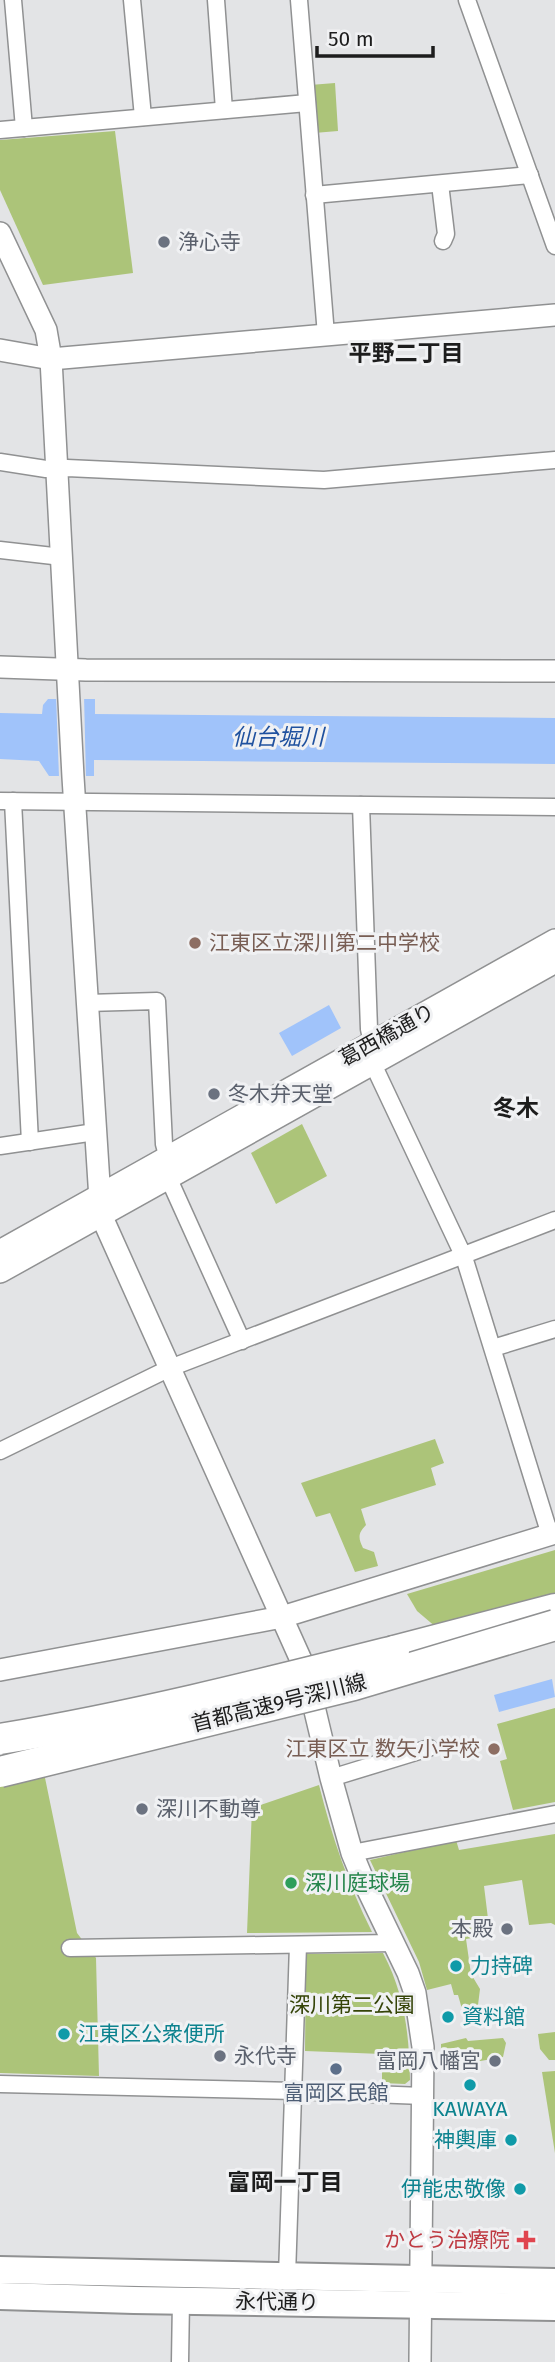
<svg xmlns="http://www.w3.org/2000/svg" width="555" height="2362" font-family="'Fira Sans','Noto Sans JP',sans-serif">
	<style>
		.green { fill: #acc479 }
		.water { fill: #a0c3fa }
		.pier { fill: #e3e4e6 }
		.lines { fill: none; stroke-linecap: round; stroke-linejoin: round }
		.minor-casing { stroke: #909192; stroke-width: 19 }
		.tertiary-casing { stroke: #909192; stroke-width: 24 }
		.secondary-casing { stroke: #909192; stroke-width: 26 }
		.primary-casing { stroke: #909192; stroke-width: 30 }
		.motorway-casing { stroke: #909192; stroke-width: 33 }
		.minor { stroke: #fff; stroke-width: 16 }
		.tertiary { stroke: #fff; stroke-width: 21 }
		.secondary { stroke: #fff; stroke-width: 23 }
		.primary { stroke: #fff; stroke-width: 26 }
		.motorway { stroke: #fff; stroke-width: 30 }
		.motorway-bridge-casing { stroke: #909192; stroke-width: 33; stroke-linecap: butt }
		.motorway-bridge { stroke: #fff; stroke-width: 30 }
		.worship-dot { fill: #6b7280; stroke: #f0f1f3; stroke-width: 2.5 }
		.education-dot { fill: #8d6e63; stroke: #f0f1f3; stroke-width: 2.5 }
		.leisure-dot { fill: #2e9e5b; stroke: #f0f1f3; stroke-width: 2.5 }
		.culture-dot { fill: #0f9aa8; stroke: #f0f1f3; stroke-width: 2.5 }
		.service-dot { fill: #5c6f8a; stroke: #f0f1f3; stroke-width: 2.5 }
		.health-dot { fill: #e0444e; stroke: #f0f1f3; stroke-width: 2.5 }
		.labels { text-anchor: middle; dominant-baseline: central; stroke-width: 6; stroke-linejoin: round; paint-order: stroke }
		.worship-label { font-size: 21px; fill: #5b616d; stroke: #f0f1f3; text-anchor: start }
		.education-label { font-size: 21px; fill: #785e54; stroke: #f0f1f3; text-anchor: start }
		.street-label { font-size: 21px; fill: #1d1d1d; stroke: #f0f1f3 }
		.leisure-label { font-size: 21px; fill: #27864d; stroke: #f0f1f3; text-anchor: start }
		.culture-label { font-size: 21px; fill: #0d838f; stroke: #f0f1f3; text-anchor: start }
		.park-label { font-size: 21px; fill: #354408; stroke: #f0f1f3 }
		.service-label { font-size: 21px; fill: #4e5e75; stroke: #f0f1f3 }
		.health-label { font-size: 21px; fill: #be3a42; stroke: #f0f1f3; text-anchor: end }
		.neighbourhood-label { font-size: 23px; font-weight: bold; fill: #1d1d1d; stroke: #f0f1f3 }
		.water-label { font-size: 23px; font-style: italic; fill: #1f519f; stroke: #f0f1f3 }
	</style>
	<rect width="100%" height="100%" fill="#e3e4e6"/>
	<g class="green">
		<path d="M335,83l3,48 -24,2 -4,-48z"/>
		<path d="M115,131l18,142 -90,12 -43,-95v-50z"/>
		<path d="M302,1124l25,52 -51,28 -25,-51z"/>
		<path d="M435,1439l9,24 -13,5 5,17 -75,24 5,16c-8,8 -8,13 -3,23l11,4 4,14 -23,6 -25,-59 -14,4 -15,-34z"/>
		<path d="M555,1550v43l-3,1 -115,34 -20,-17 -10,-17z"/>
		<path d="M555,1708v94l-42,8 -13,-49 7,-2 -10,-35z"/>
		<path d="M44,1773l33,160 19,25 3,118 -99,-3v-291z"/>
		<path d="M319,1785c13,52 29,99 53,147l-125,1 5,-125z"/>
		<path d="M555,1834v91l-4,-2 -22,2 -7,-45 -38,6 6,49 -24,4 5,35 9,15 -2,16 -16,4 -4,-14h-4l-3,-11 -24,6 -8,-28 -49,-102 86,-20 3,10z"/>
		<path d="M383,1953c22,42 26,80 27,127l-5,4 -23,-1v-29l-77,-3 1,-97z"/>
		<path d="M555,2032v28h-6l-9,-11 -2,-15z"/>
		<path d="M466,2038l2,3 35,-3 3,5 -3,14 -62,11v-24z"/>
		<path d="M555,2071v82l-13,-81z"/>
	</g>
	<g class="water">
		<path d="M48,699h47v15l460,4v46l-461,-4v16h-45l-10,-15 -39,-2v-46l42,1 1,-9z"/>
		<path d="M329,1005l12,23 -49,28 -13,-23z"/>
		<path d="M552,1679l3,18 -56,15 -5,-17z"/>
	</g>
	<path class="pier" d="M56,695l28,1 2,82 -27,-1z"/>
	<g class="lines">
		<defs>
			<g id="minor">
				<path d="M13,0l11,128"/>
				<path d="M132,0l11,117"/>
				<path d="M216,0l8,110"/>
				<path d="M299,0l27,335"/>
				<path d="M467,0l88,246"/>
				<path d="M0,130l307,-27"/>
				<path d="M440,184l6,50 -3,7"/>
				<path d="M314,195l216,-20"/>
				<path d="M0,462l46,7 21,-1 257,12 231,-20"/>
				<path d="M0,550l62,7"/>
				<path d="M0,801l555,6"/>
				<path d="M13,801l17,341"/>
				<path d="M361,805l8,224 3,14"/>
				<path d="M87,1003l70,-2 7,143 4,15"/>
				<path d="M372,1062l92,195 86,278"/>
				<path d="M0,1146l95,-14"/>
				<path d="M168,1177l74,164"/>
				<path d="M493,1348l62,-19"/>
				<path d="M0,1451l170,-83 385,-148"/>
				<path d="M331,1778l98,-30"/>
				<path d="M352,1853l203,-39"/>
				<path d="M70,1948l323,-5"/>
				<path d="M0,2084l294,7 129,5"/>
				<path d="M287,2276l11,-331"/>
				<path d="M180,2362l1,-62"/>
			</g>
			<g id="tertiary">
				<path d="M0,233l46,97 5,29 22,418 28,438 204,454 26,109 21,75 12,29 44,91 7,20 8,54 -3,315"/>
				<path d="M0,350l51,9 504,-44"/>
				<path d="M0,667l86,3 469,1"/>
				<path d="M0,1670l282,-53 273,-84"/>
			</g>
			<g id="secondary">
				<path d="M0,1252l555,-311"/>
				<path d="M0,1271l555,-310"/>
			</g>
			<g id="primary">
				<path d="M0,2270l555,12"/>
				<path d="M0,2296l134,4 421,7"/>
			</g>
			<path id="motorway" d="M394,1651l161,-42"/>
		</defs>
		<use href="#minor" class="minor-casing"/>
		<use href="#tertiary" class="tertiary-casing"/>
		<use href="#secondary" class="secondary-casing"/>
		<use href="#primary" class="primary-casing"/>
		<use href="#motorway" class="motorway-casing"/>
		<use href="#minor" class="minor"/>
		<use href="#tertiary" class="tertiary"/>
		<use href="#secondary" class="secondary"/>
		<use href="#primary" class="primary"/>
		<use href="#motorway" class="motorway"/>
		<defs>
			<g id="motorway-bridge">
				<path d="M0,1739c133,-22 263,-55 394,-88"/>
				<path d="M0,1772l354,-87 201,-60"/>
			</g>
		</defs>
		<use href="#motorway-bridge" class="motorway-bridge-casing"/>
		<use href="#motorway-bridge" class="motorway-bridge"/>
	</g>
	<g class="worship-dot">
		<circle cx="164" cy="242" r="7"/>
		<circle cx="214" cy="1094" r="7"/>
		<circle cx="142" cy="1809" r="7"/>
		<circle cx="507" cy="1929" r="7"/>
		<circle cx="220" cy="2056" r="7"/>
		<circle cx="495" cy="2061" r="7"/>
	</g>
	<g class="education-dot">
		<circle cx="195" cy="943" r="7"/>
		<circle cx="494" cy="1749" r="7"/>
	</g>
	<circle class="leisure-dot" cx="291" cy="1883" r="7"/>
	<g class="culture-dot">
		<circle cx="456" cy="1966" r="7"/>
		<circle cx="448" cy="2017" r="7"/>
		<circle cx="64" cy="2034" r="7"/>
		<circle cx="470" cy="2085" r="7"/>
		<circle cx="511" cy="2140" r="7"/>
		<circle cx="520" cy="2189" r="7"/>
	</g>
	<circle class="service-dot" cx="336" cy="2069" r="7"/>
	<path class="health-dot" d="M522.5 2229.5h7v7h7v7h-7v7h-7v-7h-7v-7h7z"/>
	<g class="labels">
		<g class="worship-label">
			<text x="178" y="242">浄心寺</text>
			<text x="228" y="1094">冬木弁天堂</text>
			<text x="156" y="1809">深川不動尊</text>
			<text x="493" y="1929" text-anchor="end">本殿</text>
			<text x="234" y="2056">永代寺</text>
			<text x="481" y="2061" text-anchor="end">富岡八幡宮</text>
		</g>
		<g class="education-label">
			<text x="209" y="943">江東区立深川第二中学校</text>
			<text x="480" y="1749" text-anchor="end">江東区立 数矢小学校</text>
		</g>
		<g class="street-label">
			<text transform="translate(387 1035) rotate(-29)">葛西橋通り</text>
			<text transform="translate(279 1703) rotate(-14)">首都高速9号深川線</text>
			<text transform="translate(277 2302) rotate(1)">永代通り</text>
		</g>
		<g class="leisure-label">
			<text x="305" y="1883">深川庭球場</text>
		</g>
		<g class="culture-label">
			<text x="470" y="1966">力持碑</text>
			<text x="462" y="2017">資料館</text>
			<text x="78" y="2034">江東区公衆便所</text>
			<text x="470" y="2109" text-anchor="middle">KAWAYA</text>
			<text x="497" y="2140" text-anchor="end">神輿庫</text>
			<text x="506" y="2189" text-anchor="end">伊能忠敬像</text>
		</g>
		<g class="park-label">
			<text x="352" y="2005">深川第二公園</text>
		</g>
		<g class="service-label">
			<text x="336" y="2093">富岡区民館</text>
		</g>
		<g class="health-label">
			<text x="510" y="2240">かとう治療院</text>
		</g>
		<g class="neighbourhood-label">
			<text x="406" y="353">平野二丁目</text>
			<text x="516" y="1108">冬木</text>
			<text x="285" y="2182">富岡一丁目</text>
		</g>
		<g class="water-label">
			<text x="278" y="737">仙台堀川</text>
		</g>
	</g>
	<path d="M317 46v10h116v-10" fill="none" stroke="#1d1d1d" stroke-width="3.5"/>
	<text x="328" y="46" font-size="21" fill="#1d1d1d" stroke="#f0f1f3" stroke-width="5" paint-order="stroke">50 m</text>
</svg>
